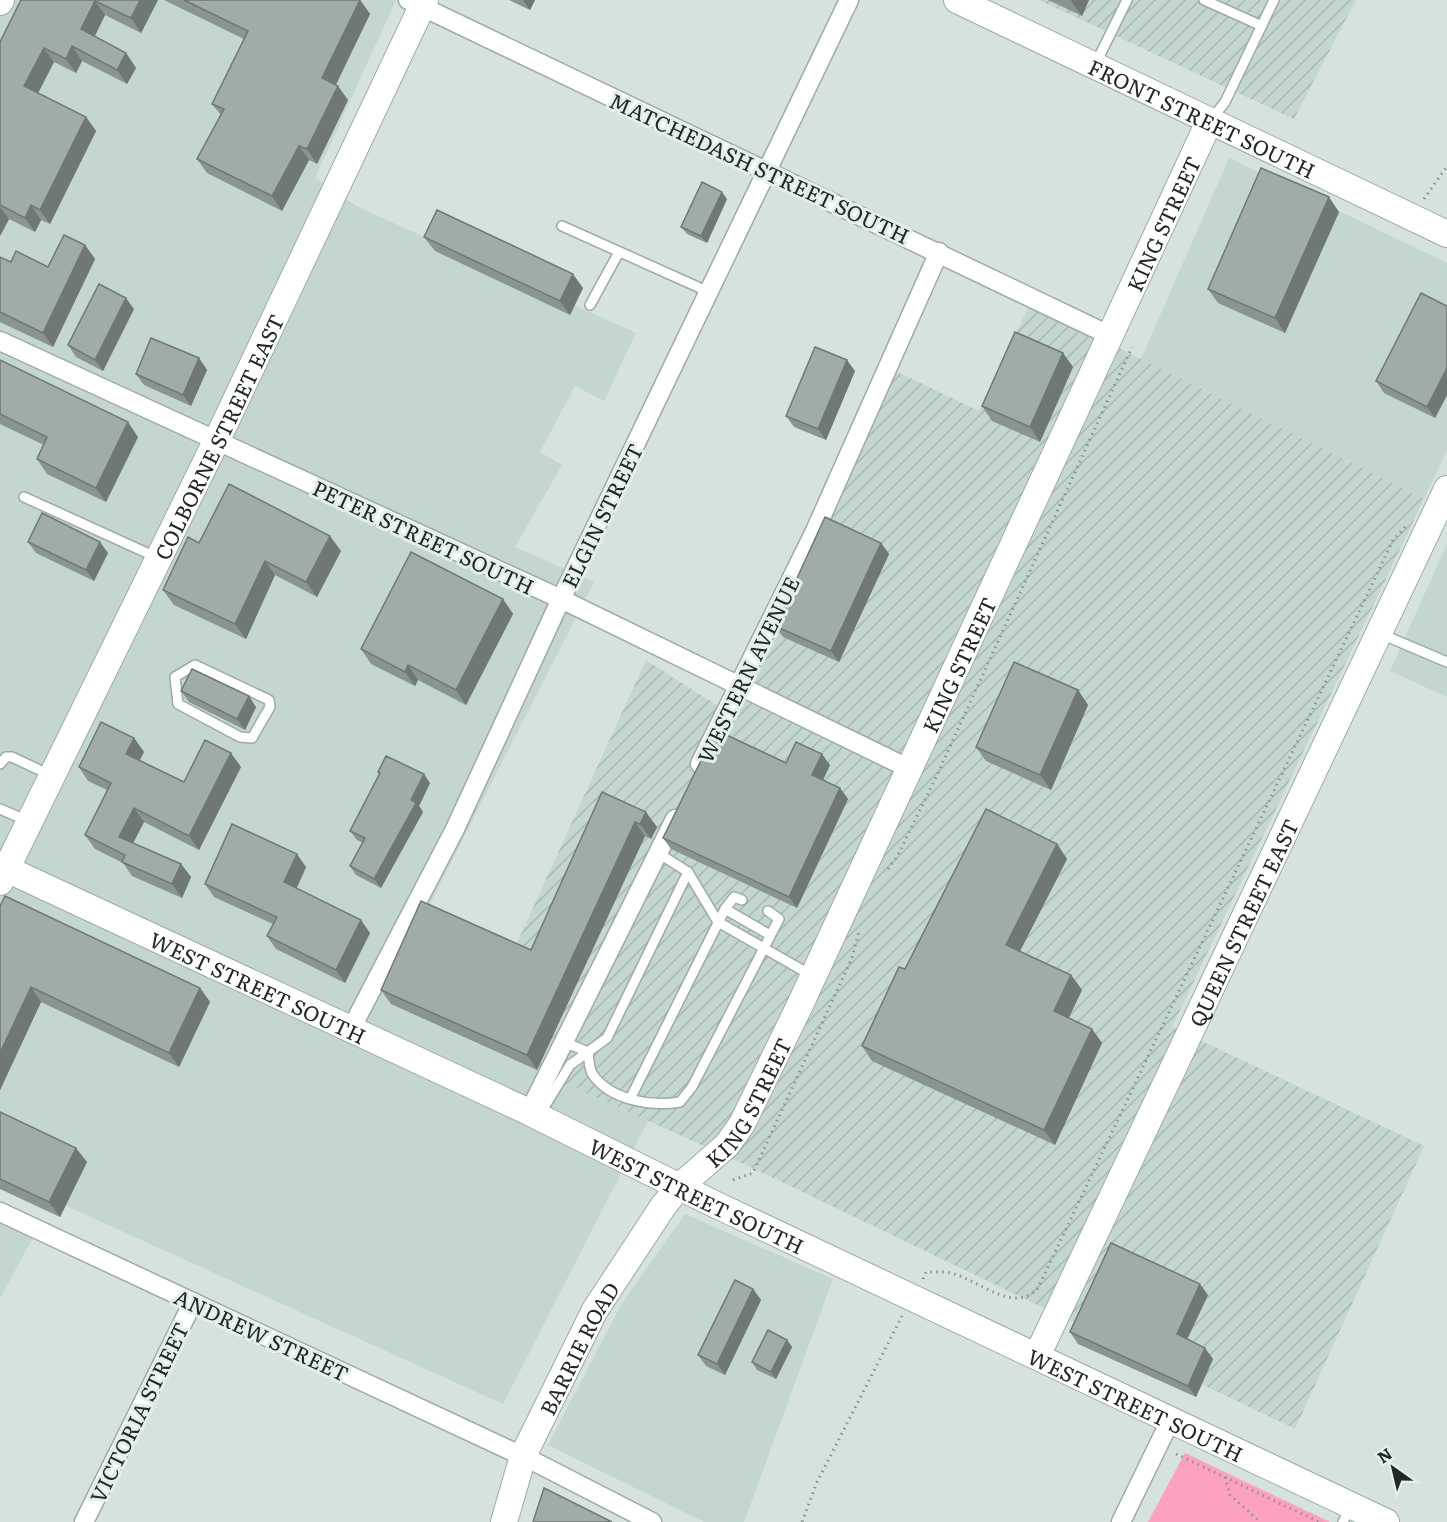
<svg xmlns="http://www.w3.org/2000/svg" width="1447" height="1522" font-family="Literata,serif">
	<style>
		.built { fill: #c3d7cf }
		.industrial { fill: url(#industrial-furrows) }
		.park { fill: #fda1c3 }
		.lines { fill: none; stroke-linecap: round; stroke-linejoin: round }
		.lane-casing { stroke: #9faaa6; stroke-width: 12 }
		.street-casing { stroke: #9faaa6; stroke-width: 21 }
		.secondary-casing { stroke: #9faaa6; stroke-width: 28 }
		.path { stroke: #89938f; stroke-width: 3; stroke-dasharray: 1.5 4.5; stroke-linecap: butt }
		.lane { stroke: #fff; stroke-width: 9 }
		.street { stroke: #fff; stroke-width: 18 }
		.secondary { stroke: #fff; stroke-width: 26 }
		.wall { fill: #8a9490 }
		.shaded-wall { fill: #707875 }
		.building { fill: #a0aca7; stroke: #707875; stroke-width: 1.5 }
		.labels { text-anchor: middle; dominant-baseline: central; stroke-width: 6; stroke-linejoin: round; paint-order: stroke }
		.street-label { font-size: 21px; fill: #232826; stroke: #e3efea }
	</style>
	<defs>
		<pattern id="industrial-furrows" width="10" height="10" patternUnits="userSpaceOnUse" patternTransform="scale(1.5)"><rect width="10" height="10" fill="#c3d7cf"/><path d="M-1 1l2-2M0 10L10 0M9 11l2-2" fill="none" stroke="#a7b9b2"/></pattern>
	</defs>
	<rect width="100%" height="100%" fill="#d5e2dd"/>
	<g class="built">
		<path d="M0,0h396l-81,178 43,29 278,126 -32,68 -29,-15 -35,66 22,13 -47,82 79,35 -164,322 -40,100 258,117 -145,283 -503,-228z"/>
		<path d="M1229,158l218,105v187l-23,49 -283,-140z"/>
		<path d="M1447,544v153l-57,-26z"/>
		<path d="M685,1214l148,65 -89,243h-40l-156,-77 73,-140z"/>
		<path d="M0,1218l35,16 -35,64z"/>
	</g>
	<g class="industrial">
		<path d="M1039,0h317l-62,119z"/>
		<path d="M1030,304l394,195 -252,528 252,119 -129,283 -536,-258 -369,-167 40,-100 87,39 129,-283 83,53 158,-346 92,44z"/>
	</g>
	<path class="park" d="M1185,1453l145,69h-182z"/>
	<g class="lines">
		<defs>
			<g id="lane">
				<path d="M1204,0l58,26"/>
				<path d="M1095,65l32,-65"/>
				<path d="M1211,120l14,-18 49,-102"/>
				<path d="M562,226l147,66"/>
				<path d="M590,305l29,-53"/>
				<path d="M24,497l134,61"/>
				<path d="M1381,634l66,28"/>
				<path d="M195,665l74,35 1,7 -18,31 -12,-1 -62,-33 -3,-27z"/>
				<path d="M0,764l6,-7h6l38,18"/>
				<path d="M0,809l28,12"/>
				<path d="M658,853l30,19"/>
				<path d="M725,909l45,26"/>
				<path d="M564,1042l24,10"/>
				<path d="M588,1052c1,7 1,18 5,23 18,25 58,32 87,27l12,-15 87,-168 -11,-8"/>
				<path d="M630,1099l95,-190 9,-12 8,3"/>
				<path d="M540,1114l30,-49 37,-27 81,-166 30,50 93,53"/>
				<path d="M1343,1522l7,-14"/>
			</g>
			<g id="street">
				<path d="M408,0l703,336"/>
				<path d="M0,341l561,258 349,170"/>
				<path d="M700,764l115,-233 124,-279"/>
				<path d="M351,1029l104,-200 106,-230 288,-599"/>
				<path d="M529,1112l146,-293"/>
				<path d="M0,1212l537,251 115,59"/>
				<path d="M84,1522l109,-220"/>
				<path d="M1121,1522l50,-103"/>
			</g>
			<g id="secondary">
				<path id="s1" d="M957,0l490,234"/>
				<path d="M0,2l1,-2"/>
				<path id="s2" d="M0,866l529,246 179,89 678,321"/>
				<path id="s3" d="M0,882l226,-461 199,-421"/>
				<path id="s4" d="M1037,1356l410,-867"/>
				<path id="s5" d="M504,1522l19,-66 72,-146 69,-105 15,-18 48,-42 15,-21 57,-117 410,-885"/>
			</g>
		</defs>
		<use href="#lane" class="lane-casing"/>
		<use href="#street" class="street-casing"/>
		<use href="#secondary" class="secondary-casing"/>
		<g class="path">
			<path d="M1424,199l23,-33"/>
			<path d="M888,869l10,-14 40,-82 194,-426"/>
			<path d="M733,1180l20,-7 99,-215 7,-27"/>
			<path d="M923,1279l3,-7c9,0 20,-1 28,2 28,8 60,40 84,14l355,-748 13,-14"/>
			<path d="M1176,1454l143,68"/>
			<path d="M1225,1477l5,18 30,27"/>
			<path d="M802,1522l15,-40 85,-166"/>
		</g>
		<use href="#lane" class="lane"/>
		<use href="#street" class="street"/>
		<use href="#secondary" class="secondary"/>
	</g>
	<g class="wall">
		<path d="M21,0h137l-17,33 -36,-18 -11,22 32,16 10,15 -9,16 -45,-23 -6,12 -22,-11 -16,31 48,24 10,14 -46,93 -9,-4 -6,12 -26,-13 -9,17v-194z"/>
		<path d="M164,0h196l10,14 -34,71 12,15 -31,64 -8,-4 -27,51 -75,-38 -10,-14 24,-44 -9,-11 32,-65z"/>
		<path d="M509,0h26l-5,10z"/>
		<path d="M1048,0h41l-7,16z"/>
		<path d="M727,199l-20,44 -20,-9 -6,-7z"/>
		<path d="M1339,212l-54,121 -67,-30 -10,-14z"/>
		<path d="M424,237l159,51 -13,27 -135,-64z"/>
		<path d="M85,245l10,14 -42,88 -53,-25v-65l11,5 37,5z"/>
		<path d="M1447,306v89l-12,23 -51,-25 -8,-12z"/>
		<path d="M134,309l-31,62 -27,-14 -8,-12z"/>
		<path d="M199,358l8,12 -16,36 -47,-21 -8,-11z"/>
		<path d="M0,360l138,77 -32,65 -59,-28 -10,-15 7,-14 -44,-21z"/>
		<path d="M1073,367l-33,75 -48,-21 -10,-15z"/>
		<path d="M855,371l-29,69 -32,-13 -8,-11z"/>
		<path d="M28,542l80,11 -14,28 -58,-28z"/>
		<path d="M199,543l142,8 -24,46 -42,-22 -29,64 -72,-34 -11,-15z"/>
		<path d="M881,543l8,11 -50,108 -56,-25 -8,-11z"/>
		<path d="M503,599l10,15 -47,91 -48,-25 -3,6 -44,-22 -10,-15z"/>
		<path d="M1078,690l10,15 -37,85 -65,-29 -10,-14z"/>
		<path d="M181,691l75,16 -11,23 -56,-28z"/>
		<path d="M134,738l10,14 -4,8 44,22 57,-15 -42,83 -55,-28 -11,21 48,21 10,13 -9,21 -50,-22 -9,-13 -28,-14 -10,-14 22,-45 -19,-9 -9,-14z"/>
		<path d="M786,763l44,2 -7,15 17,8 8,11 -51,109 -126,-59 -8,-11z"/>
		<path d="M378,772l52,11 -11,23 4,6 -42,76 -25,-13 -6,-9 13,-23 -6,-3 -7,-9 29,-57z"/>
		<path d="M602,792l55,35 -6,12 -6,-3 -108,234 -146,-66 -10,-14 150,-40z"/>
		<path d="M1057,844l10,15 -47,92 51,24 11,15 -14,28 24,11 10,14 -47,102 -183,-84 -10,-15 43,-77z"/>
		<path d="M306,867l-9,21 73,45 -25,50 -69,-34 -9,-13 6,-12 -59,-27 -9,-13z"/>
		<path d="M0,906l200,82 10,14 -31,65 -138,-65 -41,88z"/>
		<path d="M0,1112l87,50 -27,55 -60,-28z"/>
		<path d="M753,1289l8,11 -36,75 -19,-9 -8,-11z"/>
		<path d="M1208,1295l-21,44 26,20 -17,38 -118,-53 -8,-12z"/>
		<path d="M787,1340l5,7 -16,32 -19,-9 -5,-8z"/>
	</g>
	<g class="shaded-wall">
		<path d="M140,0h18l-17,33 -10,-15z"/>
		<path d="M360,0l10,14 -38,78 -10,-14z"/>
		<path d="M523,0h12l-5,10z"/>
		<path d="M1072,0h17l-7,16 -11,-15z"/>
		<path d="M95,1l10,14 -14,29 -10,-15z"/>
		<path d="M72,46l10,15 -6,12 -10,-14z"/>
		<path d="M44,48l10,14 -20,39 -10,-15z"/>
		<path d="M126,53l10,15 -9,16 -10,-14z"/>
		<path d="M338,86l10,14 -31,64 -10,-15z"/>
		<path d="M86,117l10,14 -46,93 -10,-14z"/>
		<path d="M299,146l10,14 -27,51 -10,-15z"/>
		<path d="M722,192l5,7 -20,44 -6,-7z"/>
		<path d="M1329,197l10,15 -54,121 -10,-15z"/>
		<path d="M31,205l10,15 -6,12 -10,-14z"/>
		<path d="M0,207l9,12 -9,17z"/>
		<path d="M85,245l10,14 -42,88 -10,-14z"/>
		<path d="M573,274l10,14 -13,27 -10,-14z"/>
		<path d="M126,298l8,11 -31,62 -8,-11z"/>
		<path d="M1063,353l10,14 -33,75 -10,-15z"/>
		<path d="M199,358l8,12 -16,36 -8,-11z"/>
		<path d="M847,360l8,11 -29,69 -8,-11z"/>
		<path d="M1447,368v27l-12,23 -8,-11z"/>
		<path d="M128,422l10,15 -32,65 -10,-14z"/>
		<path d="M330,536l11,15 -24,46 -11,-15z"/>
		<path d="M100,542l8,11 -14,28 -8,-11z"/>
		<path d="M881,543l8,11 -50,108 -8,-11z"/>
		<path d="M265,561l10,14 -29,64 -11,-15z"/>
		<path d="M503,599l10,15 -47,91 -10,-15z"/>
		<path d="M408,665l10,15 -3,6 -10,-14z"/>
		<path d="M1078,690l10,15 -37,85 -11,-15z"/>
		<path d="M249,696l7,11 -11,23 -8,-11z"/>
		<path d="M134,738l10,14 -8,15 -10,-13z"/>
		<path d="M231,753l10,14 -42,83 -10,-14z"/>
		<path d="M822,754l8,11 -10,21 -8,-11z"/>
		<path d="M424,774l6,9 -11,23 4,6 -42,76 -7,-9z"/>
		<path d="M840,788l8,11 -51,109 -8,-11z"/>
		<path d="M134,808l10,14 -15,29 -10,-14z"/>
		<path d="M646,812l11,15 -6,12 -11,-15z"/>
		<path d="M635,822l10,14 -108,234 -10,-15z"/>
		<path d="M1057,844l10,15 -51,100 -10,-14z"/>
		<path d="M297,854l9,13 -13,28 -9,-13z"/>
		<path d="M181,864l10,13 -9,21 -10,-14z"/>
		<path d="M361,920l9,13 -25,50 -9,-13z"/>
		<path d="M1071,975l11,15 -17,36 -11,-15z"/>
		<path d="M31,987l10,15 -41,88v-37z"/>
		<path d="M200,988l10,14 -31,65 -10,-14z"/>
		<path d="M1092,1029l10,14 -47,102 -11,-15z"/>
		<path d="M76,1148l11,14 -27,55 -11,-15z"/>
		<path d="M1200,1284l8,11 -24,51 -7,-12z"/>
		<path d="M753,1289l8,11 -36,75 -8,-11z"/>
		<path d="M787,1340l5,7 -16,32 -5,-7z"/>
		<path d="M1205,1348l8,11 -17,38 -8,-11z"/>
	</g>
	<g class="building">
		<path d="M21,0h119l-9,18 -36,-17 -14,28 45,24 -9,17 -45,-24 -6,13 -22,-11 -20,38 62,31 -46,93 -9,-5 -6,13 -25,-13v-163z"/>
		<path d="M184,0h176l-38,78 16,8 -31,63 -8,-3 -27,50 -75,-37 27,-50 -12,-5 36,-73z"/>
		<path d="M1261,168l68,29 -54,121 -67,-29z"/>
		<path d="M702,182l20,10 -21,44 -20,-9z"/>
		<path d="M437,210l136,64 -13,27 -136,-64z"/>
		<path d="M64,235l21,10 -42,88 -43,-21v-55l11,5 5,-11 32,16z"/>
		<path d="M99,284l27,14 -31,62 -27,-15z"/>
		<path d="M1421,293l26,13v62l-20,39 -51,-26z"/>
		<path d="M1015,332l48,21 -33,74 -48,-21z"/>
		<path d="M151,338l48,20 -16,37 -47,-21z"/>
		<path d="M815,347l32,13 -29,69 -32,-13z"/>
		<path d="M0,360l128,62 -32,66 -59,-29 10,-22 -47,-23z"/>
		<path d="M229,484l101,52 -24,46 -41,-21 -30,63 -72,-34 25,-53 11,6z"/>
		<path d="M42,513l58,29 -14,28 -58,-28z"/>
		<path d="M825,517l56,26 -50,108 -56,-25z"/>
		<path d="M411,552l92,47 -47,91 -48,-25 -3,7 -44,-23z"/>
		<path d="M1014,662l64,28 -38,85 -64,-28z"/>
		<path d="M192,669l57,27 -12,23 -56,-28z"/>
		<path d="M101,722l33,16 -8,16 58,28 21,-42 26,13 -42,83 -55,-28 -15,29 62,27 -9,20 -50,-22 3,-7 -40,-20 26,-52 -32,-16z"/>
		<path d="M716,730l70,33 10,-21 26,12 -10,21 28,13 -51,109 -126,-59z"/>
		<path d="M386,756l38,18 -13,26 5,3 -42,76 -24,-13 15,-28 -15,-7 30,-58 -2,-1z"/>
		<path d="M602,792l44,20 -6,12 -5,-2 -108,233 -146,-65 40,-89 110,49z"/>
		<path d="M986,809l71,35 -51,101 65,30 -17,36 38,18 -48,101 -182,-84 37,-79 6,2z"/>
		<path d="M232,824l65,30 -13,28 77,38 -25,50 -69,-34 10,-19 -72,-33z"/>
		<path d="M5,896l195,92 -31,65 -138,-66 -31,66v-147z"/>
		<path d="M0,1112l76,36 -27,54 -49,-23z"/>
		<path d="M1111,1243l89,41 -23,50 28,14 -17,38 -118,-54z"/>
		<path d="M735,1280l18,9 -36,75 -19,-9z"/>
		<path d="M768,1330l19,10 -16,32 -19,-10z"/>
		<path d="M544,1488l68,34h-79z"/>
	</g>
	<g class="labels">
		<g class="street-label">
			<text stroke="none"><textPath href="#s1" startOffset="272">FRONT STREET SOUTH</textPath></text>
			<text transform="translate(760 167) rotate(25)">MATCHEDASH STREET SOUTH</text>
			<text stroke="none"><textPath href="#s5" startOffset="1464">KING STREET</textPath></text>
			<text stroke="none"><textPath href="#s3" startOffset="496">COLBORNE STREET EAST</textPath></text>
			<text transform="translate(601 515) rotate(-64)">ELGIN STREET</text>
			<text transform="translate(424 536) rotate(25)">PETER STREET SOUTH</text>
			<text stroke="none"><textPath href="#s5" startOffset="978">KING STREET</textPath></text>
			<text transform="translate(747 669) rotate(-64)">WESTERN AVENUE</text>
			<text stroke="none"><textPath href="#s4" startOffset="480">QUEEN STREET EAST</textPath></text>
			<text stroke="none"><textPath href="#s2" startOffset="285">WEST STREET SOUTH</textPath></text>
			<text stroke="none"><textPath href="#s5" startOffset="492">KING STREET</textPath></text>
			<text stroke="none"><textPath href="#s2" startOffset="771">WEST STREET SOUTH</textPath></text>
			<text transform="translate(262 1334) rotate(25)">ANDREW STREET</text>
			<text stroke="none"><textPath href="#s5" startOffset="190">BARRIE ROAD</textPath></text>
			<text stroke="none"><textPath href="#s2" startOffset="1257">WEST STREET SOUTH</textPath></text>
			<text transform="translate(138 1412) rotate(-64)">VICTORIA STREET</text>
		</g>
	</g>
	<g transform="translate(1393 1468) rotate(326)" stroke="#e3efea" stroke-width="4.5" paint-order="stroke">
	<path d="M0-4.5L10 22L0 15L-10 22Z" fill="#232826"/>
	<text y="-9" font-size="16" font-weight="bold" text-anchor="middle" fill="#232826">N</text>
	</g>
</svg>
